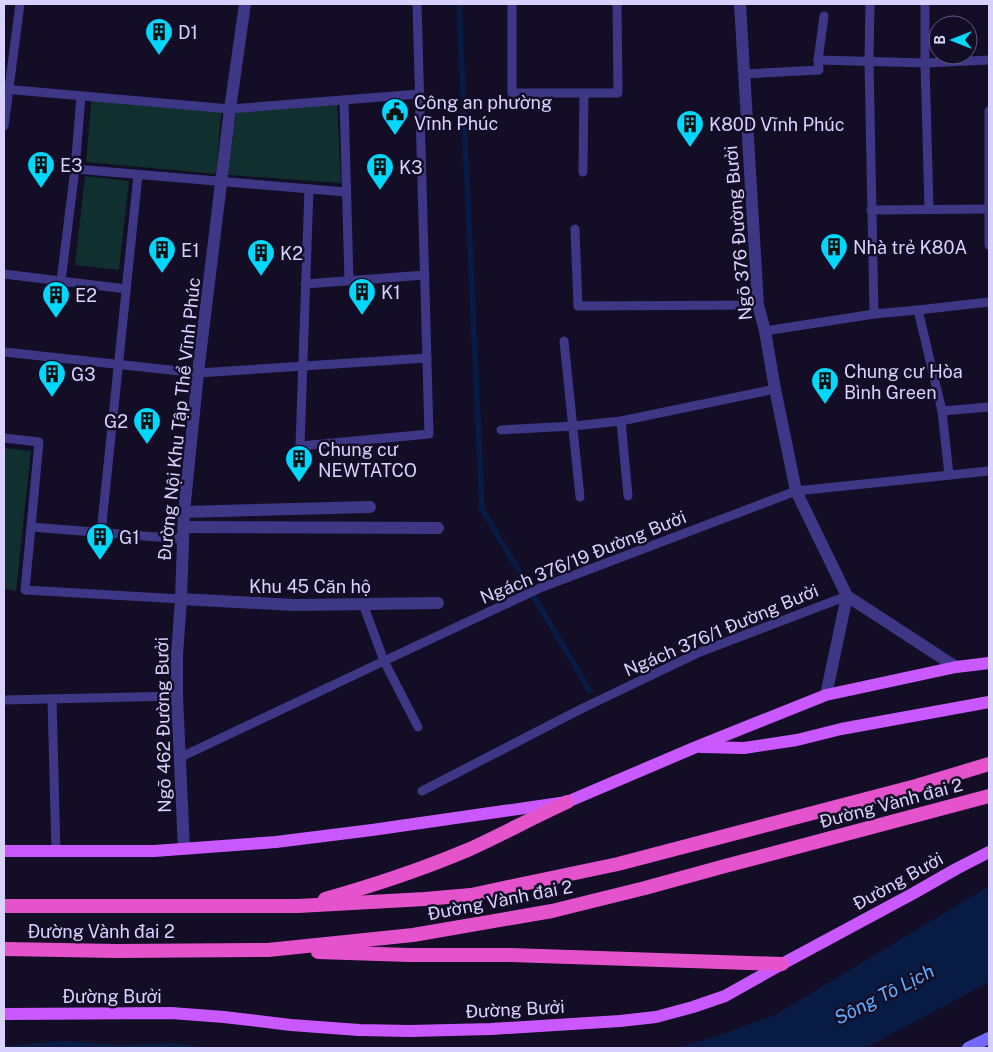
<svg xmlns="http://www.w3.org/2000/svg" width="993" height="1052" font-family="'Public Sans',sans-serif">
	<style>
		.green { fill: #102f2f }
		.water { fill: #081b44 }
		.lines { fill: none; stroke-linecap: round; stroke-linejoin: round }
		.stream { stroke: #081b44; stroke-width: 5.5 }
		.service { stroke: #3d3786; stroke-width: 9 }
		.minor { stroke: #3d3786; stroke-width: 12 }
		.secondary { stroke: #7469ff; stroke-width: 12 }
		.primary { stroke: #c959ff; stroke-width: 12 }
		.trunk { stroke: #e453cc; stroke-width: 14 }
		.labels { text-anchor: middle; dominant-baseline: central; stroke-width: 5; stroke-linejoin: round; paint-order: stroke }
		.poi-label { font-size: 18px; fill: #d9d2ff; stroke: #130d25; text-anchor: start }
		.street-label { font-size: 18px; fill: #d9d2ff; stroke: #130d25 }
		.water-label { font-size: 19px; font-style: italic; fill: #60adff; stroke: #130d25 }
	</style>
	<rect width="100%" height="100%" fill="#130d25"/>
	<g class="green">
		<path d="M92,93l130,12 -6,69 -130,-12z"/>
		<path d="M337,102l4,81 -113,-8 9,-71z"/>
		<path d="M85,176l44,5 -10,89 -44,-5z"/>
		<path d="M4,448l27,3 -15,140 -12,-2z"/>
	</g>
	<g class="water">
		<path d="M989,886v96l-123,66h-190l41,-12 58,-21z"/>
		<path d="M62,1041l56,4 55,-2 36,5h-205v-2z"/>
	</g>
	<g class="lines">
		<path class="stream" d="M459,4l23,505 108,182"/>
		<g class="service">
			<path d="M512,4v89h72"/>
			<path d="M870,4l-1,57 5,253"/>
			<path d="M925,4v59l4,146"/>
			<path d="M824,16l-6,44 107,3 64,-3"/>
			<path d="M744,74l75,-4 -1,-10"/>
			<path d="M4,89l226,20 189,-15"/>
			<path d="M344,100l5,181"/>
			<path d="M989,111v134"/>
			<path d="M4,126l16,-122"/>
			<path d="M75,169l271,23"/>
			<path d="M583,172l1,-79h34l-1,-89"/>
			<path d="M309,189l-9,257 129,-12 -12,-430"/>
			<path d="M871,210l118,-1"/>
			<path d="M575,229l3,77 180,-1"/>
			<path d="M4,274l122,15"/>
			<path d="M61,281l14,-112 6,-73"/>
			<path d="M305,284l120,-9"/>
			<path d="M918,310l24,101 47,-4"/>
			<path d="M765,331l109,-17 44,-4 71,-8"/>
			<path d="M564,341l16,156"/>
			<path d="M4,352l194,21 229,-15"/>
			<path d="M942,411l7,64"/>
			<path d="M621,421l7,75"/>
			<path d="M501,430l72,-4 48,-5 154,-32"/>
			<path d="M4,438l35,4 -14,148 156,9"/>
			<path d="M31,527l151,12"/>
			<path d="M101,533l37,-358"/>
			<path d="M363,604l21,57 34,66"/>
			<path d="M52,699l4,153"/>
			<path d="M4,700l173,-4"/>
			<path d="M179,758l205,-97 156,-73 256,-97 193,-20"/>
			<path d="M422,791l159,-82 119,-57 147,-56"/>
		</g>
		<g class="minor">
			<path d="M740,4l18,301 7,26 10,58 21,102 51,105 109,71"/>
			<path d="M184,512l186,-5"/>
			<path d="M183,527l255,1"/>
			<path d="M181,599l114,6 143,-2"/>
			<path d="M826,695l21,-99"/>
			<path d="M184,849l-7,-153v-41l4,-56 3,-87 14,-139 32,-264 15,-105"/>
		</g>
		<path class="secondary" d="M968,1048l21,-10"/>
		<g class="primary">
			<path d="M701,747l43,1 53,-8 44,-11 148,-27"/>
			<path d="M4,851h150l122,-9 96,-12 195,-28 129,-55 130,-52 130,-28 33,-4"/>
			<path d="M4,1014l167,-1 53,4 67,8 68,5 51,1 81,-2 129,-8 36,-4 37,-10 32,-11 57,-32 132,-71 42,-24 33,-17"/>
		</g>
		<g class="trunk">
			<path d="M325,899c50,-14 98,-30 145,-50 33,-15 64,-32 97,-47"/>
			<path d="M4,906h294l127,-7 46,-4 147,-31 298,-78 73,-22"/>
			<path d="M4,949l113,2 151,-1 145,-15 139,-24 93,-23 80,-22 264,-70"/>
			<path d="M318,952l91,3h101l272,9"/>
		</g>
	</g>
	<defs>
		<symbol id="building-pin" viewBox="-11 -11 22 30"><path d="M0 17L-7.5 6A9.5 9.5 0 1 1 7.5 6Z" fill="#00d7fd" stroke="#130d25"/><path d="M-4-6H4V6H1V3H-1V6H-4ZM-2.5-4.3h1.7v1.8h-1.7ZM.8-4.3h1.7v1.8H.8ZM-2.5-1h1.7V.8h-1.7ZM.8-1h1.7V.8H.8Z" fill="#111"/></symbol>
		<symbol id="civic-pin" viewBox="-11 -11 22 30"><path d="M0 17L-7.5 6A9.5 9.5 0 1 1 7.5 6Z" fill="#00d7fd" stroke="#130d25"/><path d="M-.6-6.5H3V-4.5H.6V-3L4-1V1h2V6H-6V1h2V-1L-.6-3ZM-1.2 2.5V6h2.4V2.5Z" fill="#111"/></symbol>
	</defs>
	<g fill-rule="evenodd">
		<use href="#building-pin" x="143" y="16" width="32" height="43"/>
		<use href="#civic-pin" x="379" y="96" width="32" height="43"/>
		<use href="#building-pin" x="674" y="108" width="32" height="43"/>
		<use href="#building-pin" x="25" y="149" width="32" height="43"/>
		<use href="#building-pin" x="364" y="151" width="32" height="43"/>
		<use href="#building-pin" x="818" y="231" width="32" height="43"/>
		<use href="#building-pin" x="146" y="234" width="32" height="43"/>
		<use href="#building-pin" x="245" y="237" width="32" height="43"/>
		<use href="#building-pin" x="346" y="276" width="32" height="43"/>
		<use href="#building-pin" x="40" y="279" width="32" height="43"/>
		<use href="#building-pin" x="36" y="358" width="32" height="43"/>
		<use href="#building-pin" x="809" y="365" width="32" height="43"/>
		<use href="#building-pin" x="131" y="405" width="32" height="43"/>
		<use href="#building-pin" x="283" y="443" width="32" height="43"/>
		<use href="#building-pin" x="84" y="521" width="32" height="43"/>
	</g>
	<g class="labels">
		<g class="poi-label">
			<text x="178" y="32">D1</text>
			<text x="414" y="102">Công an phường<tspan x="414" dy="21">Vĩnh Phúc</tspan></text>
			<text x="709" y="124">K80D Vĩnh Phúc</text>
			<text x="60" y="165">E3</text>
			<text x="399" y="167">K3</text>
			<text x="853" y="247">Nhà trẻ K80A</text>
			<text x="181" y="250">E1</text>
			<text x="280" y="253">K2</text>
			<text x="381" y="292">K1</text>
			<text x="75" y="295">E2</text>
			<text x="844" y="371">Chung cư Hòa<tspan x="844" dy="21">Bình Green</tspan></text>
			<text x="71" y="374">G3</text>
			<text x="128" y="421" text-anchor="end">G2</text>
			<text x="318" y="449">Chung cư<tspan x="318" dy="21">NEWTATCO</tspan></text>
			<text x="119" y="537">G1</text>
		</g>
		<g class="street-label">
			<text transform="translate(738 233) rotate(-95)">Ngõ 376 Đường Bưởi</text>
			<text transform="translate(179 419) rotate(-84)">Đường Nội Khu Tập Thể Vĩnh Phúc</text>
			<text transform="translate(583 557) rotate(-22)">Ngách 376/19 Đường Bưởi</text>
			<text x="310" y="586">Khu 45 Căn hộ</text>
			<text transform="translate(721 630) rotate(-23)">Ngách 376/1 Đường Bưởi</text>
			<text transform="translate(163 725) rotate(-91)">Ngõ 462 Đường Bưởi</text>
			<text transform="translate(891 803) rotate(-15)">Đường Vành đai 2</text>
			<text transform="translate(898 881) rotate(-29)">Đường Bưởi</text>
			<text transform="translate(500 900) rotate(-11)">Đường Vành đai 2</text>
			<text x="101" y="931">Đường Vành đai 2</text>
			<text x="112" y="996">Đường Bưởi</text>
			<text transform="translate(515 1009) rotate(-3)">Đường Bưởi</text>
		</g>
		<g class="water-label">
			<text transform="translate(884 994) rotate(-27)">Sông Tô Lịch</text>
		</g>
	</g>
	<rect width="993" height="1052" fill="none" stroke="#d9d2ff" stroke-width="10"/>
	<g transform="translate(953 40) rotate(270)"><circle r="24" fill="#130d25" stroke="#625c7c"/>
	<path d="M0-4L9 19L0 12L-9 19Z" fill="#00d7fd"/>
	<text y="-8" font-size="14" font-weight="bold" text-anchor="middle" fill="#d9d2ff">B</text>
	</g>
</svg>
